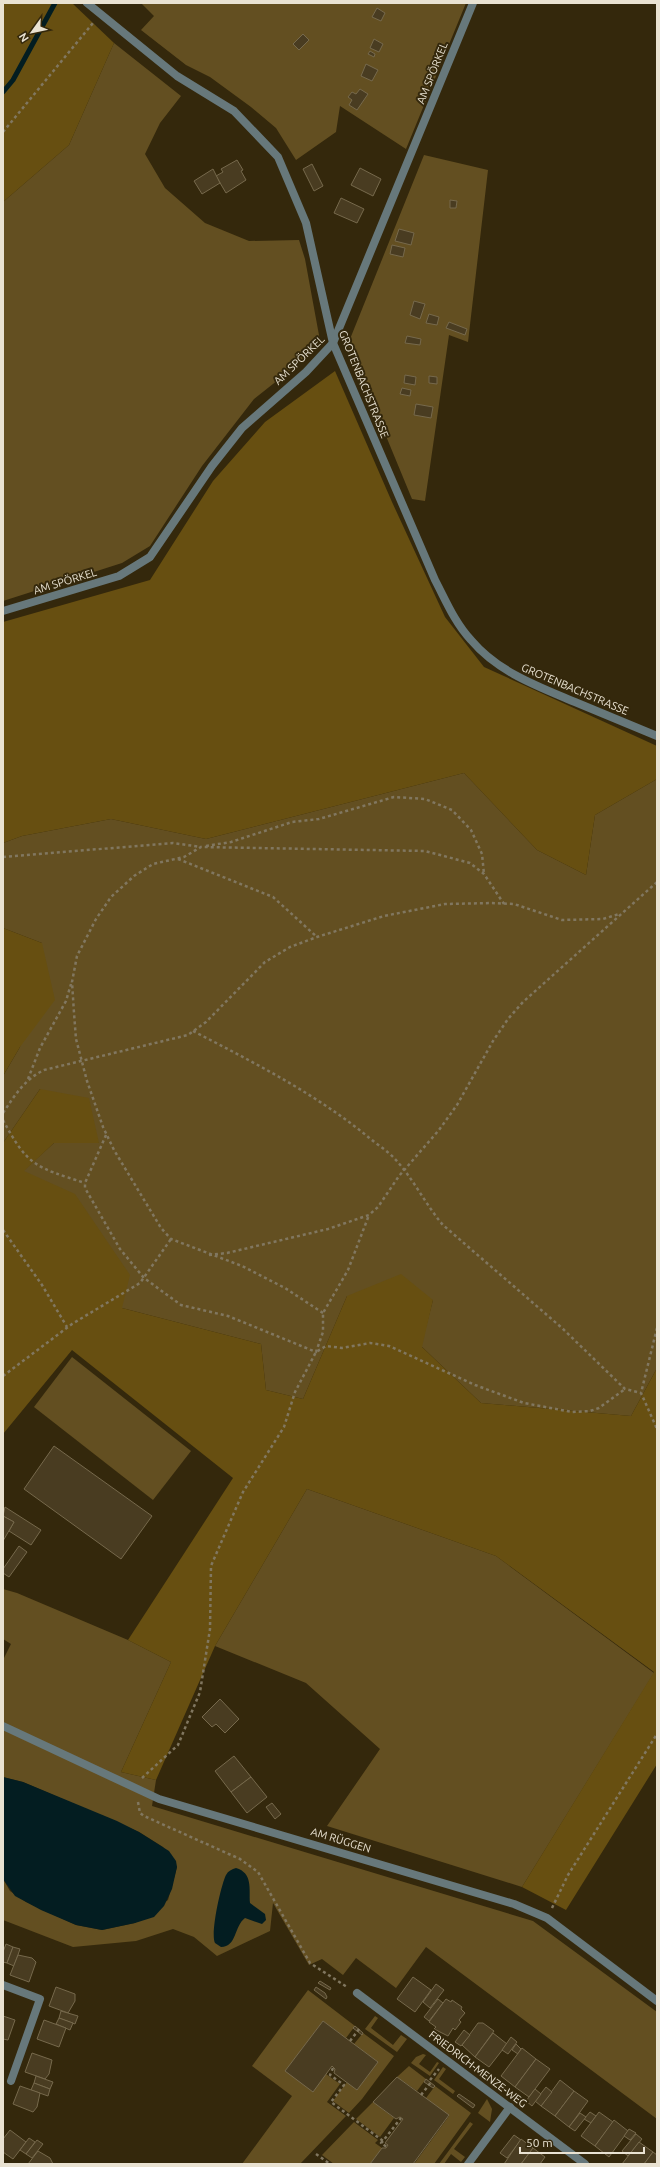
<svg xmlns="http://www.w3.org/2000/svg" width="660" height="2167" font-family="Ubuntu,sans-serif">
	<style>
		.green { fill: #634f21 }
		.forest { fill: #674f11 }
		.water { fill: #031d21 }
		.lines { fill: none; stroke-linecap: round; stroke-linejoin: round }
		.stream { stroke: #031d21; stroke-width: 5 }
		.building { fill: #493c21; stroke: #76694c }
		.path { stroke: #817760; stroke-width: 2.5; stroke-dasharray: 3 3; stroke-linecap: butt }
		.minor { stroke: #67787b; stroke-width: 8 }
		.labels { text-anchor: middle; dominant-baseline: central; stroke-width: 4; stroke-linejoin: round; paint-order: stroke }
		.street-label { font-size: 11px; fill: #e9e2d2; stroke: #34280c }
	</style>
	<rect width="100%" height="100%" fill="#34280c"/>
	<g class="green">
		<path d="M141,3h325l-60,146 -66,-43 -4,26 -40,28 -20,-32 -25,-21 -41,-30 -24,-12 -45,-35 13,-14z"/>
		<path d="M114,43l67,53 -21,27 -15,31 20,34 40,35 44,18 50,-1 6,19 16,87 -67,53 -52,67 -52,80 -28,17 -119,38v-399l66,-57z"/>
		<path d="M424,155l64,15 -20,172 -19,-7 -24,166 -13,-2 -64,-155z"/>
		<path d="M464,773l73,77 49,25 9,-60 62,-36v589l-26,48 -150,-13 -60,-57 12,-46 -86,-4 -44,103 -37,-9 -5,-46 -139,-36 -99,-137 31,-28h45l-59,-54 -37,54v-67l17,-29 22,-104 -39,-15v-85l19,-7 89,-17 95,20z"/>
		<path d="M72,1357l119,94 -38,49 -119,-93z"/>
		<path d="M307,1489l189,67 158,117 -132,214 -195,-61 53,-77 -74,-66 -91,-37z"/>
		<path d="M3,1589l14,4 111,47 43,22 -50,110 35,8 -4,26 381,115 124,91v107l-231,-172 -30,41 -40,-30 -13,17 -21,-16 -13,6 -36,-62 -3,28 -53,25 -23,-19 -21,-8 -37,12 -63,6 -70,-27v-41l7,12 16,11 50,23 26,5 33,-7 33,-23 9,-33 -14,-20 -24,-15 -116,-50 -20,-5v-117l8,-16 -8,-5z"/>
		<path d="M308,1990l47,36 -9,12 -23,-17 -37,50 27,20 13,-17 14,10 -13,18 19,14 -46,48h-58l50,-68 -40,-30z"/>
		<path d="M375,2016l3,2 -7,10 22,17 8,-10 6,4 -10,13 -32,-23z"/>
		<path d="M363,2033l31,23 -32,43 -13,14 -16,-12 14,-19 10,8 21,-28 -24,-18z"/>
		<path d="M423,2054l3,1 -7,9 11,8 7,-10 2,1 -9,13 -19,-13 5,-6z"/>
		<path d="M409,2066l17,13 -9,12 -20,-14z"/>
		<path d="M443,2067l3,2 -7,10 16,12 -2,3 -19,-14z"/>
		<path d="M435,2086l36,27 -37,51h-20l35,-48 -23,-18z"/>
		<path d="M487,2099l5,10 -2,13 -12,-9z"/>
		<path d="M373,2102l21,16 -14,19 -24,-18z"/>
		<path d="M354,2122l24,18 -3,3 7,5 -12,16h-36l-12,-9z"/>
		<path d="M470,2122l3,2 -19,25 11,8 -4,5 -10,-8 -7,10h-5z"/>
	</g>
	<g class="forest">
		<path d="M3,3h69l42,40 -45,102 -66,57z"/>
		<path d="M335,371l57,131 53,115 39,50 173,79v33l-62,36 -9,60 -49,-25 -73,-77 -258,66 -95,-20 -89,17 -19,7v-221l147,-42 63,-99 52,-59z"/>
		<path d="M3,928l39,15 13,57 -35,47 -17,29z"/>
		<path d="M40,1089l49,9 10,45h-45l-30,28 51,23 55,81 -8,33 139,36 5,46 37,9 44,-103 54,-22 32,26 -11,47 59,56 150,13 26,-48v396l-91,146 -44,-23 132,-215 -158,-116 -189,-67 -92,157 -59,134 -35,-8 50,-110 -43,-22 105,-162 -161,-128 -69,84v-291z"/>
	</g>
	<g class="water">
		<path d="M3,1777l20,5 94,39 22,11 30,19 7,10 1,6 -5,22 -8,17 -10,11 -19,6 -33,7 -26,-5 -35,-15 -26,-14 -12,-17z"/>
		<path d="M236,1868c17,5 13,21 14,35l15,11 1,6 -4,4 -17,-6c-11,8 -8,29 -24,29l-6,-4c-5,-9 6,-58 11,-68 2,-4 6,-6 10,-7z"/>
	</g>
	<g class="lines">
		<path class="stream" d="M3,92l10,-12 42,-77"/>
	</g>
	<g class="building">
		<path d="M377,8l8,5 -4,8 -9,-4z"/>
		<path d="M303,34l6,6 -10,10 -6,-6z"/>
		<path d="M374,39l9,5 -4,8 -9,-4z"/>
		<path d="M370,51l5,3 -1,3 -6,-3z"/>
		<path d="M366,64l12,6 -6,11 -11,-5z"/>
		<path d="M360,89l8,5 -11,16 -8,-5 3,-5 -4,-3 4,-5 4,2z"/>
		<path d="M237,160l6,10 -2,1 5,9 -20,13 -10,-17 7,-4 -2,-3z"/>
		<path d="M312,164l11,22 -9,5 -11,-22z"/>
		<path d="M360,168l21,11 -8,17 -22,-11z"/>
		<path d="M213,169l7,14 -18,11 -8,-13z"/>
		<path d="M341,198l23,11 -7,14 -23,-10z"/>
		<path d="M450,200l7,1 -1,7h-6z"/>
		<path d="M399,229l15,4 -3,12 -16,-4z"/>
		<path d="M392,245l13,3 -2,9 -13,-3z"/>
		<path d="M414,301l11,3 -5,15 -10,-4z"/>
		<path d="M429,314l10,3 -2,8 -11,-2z"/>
		<path d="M449,322l18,7 -2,6 -19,-7z"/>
		<path d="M407,336l14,3 -1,6 -15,-2z"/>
		<path d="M405,375l11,2 -1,8 -11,-2z"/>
		<path d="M429,376l8,1v7l-8,-1z"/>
		<path d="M402,388l9,2 -1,6 -10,-2z"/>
		<path d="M416,404l17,3 -2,11 -17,-3z"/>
		<path d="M54,1446l98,70 -31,43 -97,-70z"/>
		<path d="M5,1507l36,23 -10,15 -22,-14 5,-9 -11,-6z"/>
		<path d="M3,1516l11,6 -11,19z"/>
		<path d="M19,1546l8,6 -18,25 -6,-4v-4z"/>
		<path d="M220,1699l19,20 -14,14 -9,-9 -4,3 -10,-10z"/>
		<path d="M234,1756l17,21 -20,15 -16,-21z"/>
		<path d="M251,1777l16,20 -20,16 -16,-21z"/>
		<path d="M272,1803l9,11 -6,5 -9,-12z"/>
		<path d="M6,1944l7,3 -6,16 -4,-1v-10z"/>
		<path d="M13,1947l7,2 -6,17 -7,-3z"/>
		<path d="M18,1955l14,3 4,4 -7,20 -19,-7z"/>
		<path d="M413,1977l18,13 -16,22 -18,-13z"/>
		<path d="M320,1981l11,7 -1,2 -12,-7z"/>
		<path d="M436,1984l8,6 -14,18 -7,-6z"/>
		<path d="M56,1987l19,7v7l-7,12 -19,-7z"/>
		<path d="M316,1987l9,6 2,4 -1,2 -12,-9z"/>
		<path d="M438,1999l5,4 -14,18 -5,-4z"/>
		<path d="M446,1999l5,3 1,-2 10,7 -1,2 4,4 -6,7 2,2 -6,8 -2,-2 -5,8 -14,-7 2,-2 -7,-5z"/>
		<path d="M61,2011l17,5 -3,8 -16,-6z"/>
		<path d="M3,2016l12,4 -7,20 -5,-1z"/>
		<path d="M59,2018l14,5 -3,7 -14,-6z"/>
		<path d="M44,2020l22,8 -7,19 -22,-8z"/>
		<path d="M323,2021l55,41 -21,28 -23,-17 1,-4 -3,-3 -19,26 -28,-21z"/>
		<path d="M478,2023h5l11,8 -19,26 -13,-12z"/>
		<path d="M355,2026l8,7 -1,2 -9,-7z"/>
		<path d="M464,2030l6,5 -9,11 -6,-4z"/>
		<path d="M493,2033l14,11 -18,23 -14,-10z"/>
		<path d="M511,2037l6,5 -9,12 -6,-4z"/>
		<path d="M516,2044l5,5 -3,5 -6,-4z"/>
		<path d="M522,2048l14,11 -21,28 -14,-11z"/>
		<path d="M32,2053l20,7 -3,14 -4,5 -20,-7z"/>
		<path d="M536,2059l14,10 -21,28 -14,-10z"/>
		<path d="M36,2076l17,6 -3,7 -16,-6z"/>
		<path d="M397,2077l52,38 -36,49h-43l12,-16h4l2,-3 -3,-2 18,-24 -3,-2 -4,2 -23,-17z"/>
		<path d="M426,2079l9,7 -2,2 -9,-6z"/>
		<path d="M560,2080l14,11 -19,25 -14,-10z"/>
		<path d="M34,2083l16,6 -2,7 -17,-6z"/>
		<path d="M20,2086l20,7 -3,14 -4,5 -20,-8z"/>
		<path d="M546,2087l6,5 -11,14 -6,-5z"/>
		<path d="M535,2089l6,5 -9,12 -6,-5z"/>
		<path d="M574,2091l14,10 -19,26 -14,-11z"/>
		<path d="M459,2094l16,11 -2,3 -16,-12z"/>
		<path d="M590,2112l6,4 -5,7 -7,-4z"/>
		<path d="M599,2112l14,10 -18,24 -14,-10z"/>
		<path d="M580,2113l6,4 -11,14 -6,-4z"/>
		<path d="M614,2120l14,11 -19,26 -14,-11z"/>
		<path d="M629,2129l7,4 -6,7 -6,-4z"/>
		<path d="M10,2130l16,12 -13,17 -10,-7v-13z"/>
		<path d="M636,2134l6,5 -14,17 -6,-5z"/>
		<path d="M514,2135l7,5 -14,18 -7,-5z"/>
		<path d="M29,2138l6,4 -9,12 -6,-4z"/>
		<path d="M521,2139l12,9 -12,16h-17z"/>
		<path d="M37,2140l6,4 -11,14 -6,-4z"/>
		<path d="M639,2142l14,10 -9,12h-22z"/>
		<path d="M533,2148l12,9 -5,7h-19z"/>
		<path d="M38,2151l12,7 3,6h-25z"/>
		<path d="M653,2152l4,3v9h-13z"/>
	</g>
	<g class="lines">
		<g class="path">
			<path d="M3,132l90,-109"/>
			<path d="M206,846l25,-4 61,-20 27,-3 75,-22 31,2 27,11 19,20 11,24 2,20"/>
			<path d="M3,857l170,-14 28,4"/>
			<path d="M178,859l95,38 44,40"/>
			<path d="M193,1031c60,31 121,62 174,105 8,7 18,13 26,21 19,19 32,47 50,68l119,103 63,61 16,4"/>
			<path d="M28,1079l12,-31 26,-47 5,-17"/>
			<path d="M3,1113c12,-18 21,-33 41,-43l144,-35 18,-13 59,-60 25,-15 27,-10 67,-21 61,-12 47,-1 22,1 48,16 41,-1 16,-5"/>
			<path d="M3,1120c25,47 33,47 82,63"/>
			<path d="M106,1135l-21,48v5l35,61 24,29 37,27 47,11 88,36 7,-20v-19l25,-43 21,-55"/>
			<path d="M3,1230l39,55 25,42"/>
			<path d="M209,1255l18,-2 101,-24 41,-14 9,-8 21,-31 40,-46 18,-25 36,-64 15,-22 15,-17 134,-120"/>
			<path d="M323,1313l-38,-25 -43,-22 -71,-27 -10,-11 -47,-78 -11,-23 -16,-46 -11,-42 -2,-26 -2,-31 5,-26 19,-37 15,-22 23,-21 19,-12 31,-7 17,-10 224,4 45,12 14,11 20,30"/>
			<path d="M657,1328l-16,65 16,36"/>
			<path d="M3,1376l69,-52 68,-41 31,-44"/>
			<path d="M142,1778l36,-33 22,-53 10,-63 1,-63 32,-74 41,-65 11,-35 21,-40 10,-6 16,2 28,-5 19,3 86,39 49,18 48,9 18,-1 9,-3 26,-19"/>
			<path d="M138,1802l2,11 4,3 96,43 18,13 52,91 37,24"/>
			<path d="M552,1908l16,-33 89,-141"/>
			<path d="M350,2041l10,-13"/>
			<path d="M333,2068l-3,7 14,10 -13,17 52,39 18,-23"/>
			<path d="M430,2080l9,-11"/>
			<path d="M421,2095l11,-14"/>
			<path d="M383,2141l-2,2 6,4"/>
			<path d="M316,2154l14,10"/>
		</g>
		<g class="minor">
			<path d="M87,3l90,73 57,35 44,46 28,66 27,120 102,237c11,21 20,43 36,60 27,32 66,46 104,62 27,11 55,23 82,34"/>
			<path d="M3,611l116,-35 31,-19 62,-91 30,-38 64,-56 27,-29 140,-340"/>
			<path d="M3,1726l156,73 355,105 33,14 110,83"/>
			<path d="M3,1985l37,14 -29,82"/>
			<path d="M357,1993l228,171"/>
			<path d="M468,2164l42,-57"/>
		</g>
	</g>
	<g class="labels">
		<g class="street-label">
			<text transform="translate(432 73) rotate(-68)">AM SPÖRKEL</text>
			<text transform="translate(299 360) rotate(-44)">AM SPÖRKEL</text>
			<text transform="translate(364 384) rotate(68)">GROTENBACHSTRASSE</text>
			<text transform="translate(65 581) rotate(-17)">AM SPÖRKEL</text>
			<text transform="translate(575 689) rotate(23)">GROTENBACHSTRASSE</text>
			<text transform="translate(341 1840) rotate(17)">AM RÜGGEN</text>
			<text transform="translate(478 2069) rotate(37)">FRIEDRICH-MENZE-WEG</text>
		</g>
	</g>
	<rect width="660" height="2167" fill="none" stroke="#e9e2d2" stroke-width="8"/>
	<g transform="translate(32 32) rotate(237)" stroke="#34280c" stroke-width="3" paint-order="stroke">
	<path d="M0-3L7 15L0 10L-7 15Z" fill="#e9e2d2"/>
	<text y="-6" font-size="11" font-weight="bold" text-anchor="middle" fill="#e9e2d2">N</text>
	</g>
	<path d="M520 2147v6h124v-6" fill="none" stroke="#e9e2d2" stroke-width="2"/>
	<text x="526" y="2147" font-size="12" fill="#e9e2d2" stroke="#34280c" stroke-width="3" paint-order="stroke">50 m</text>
</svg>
